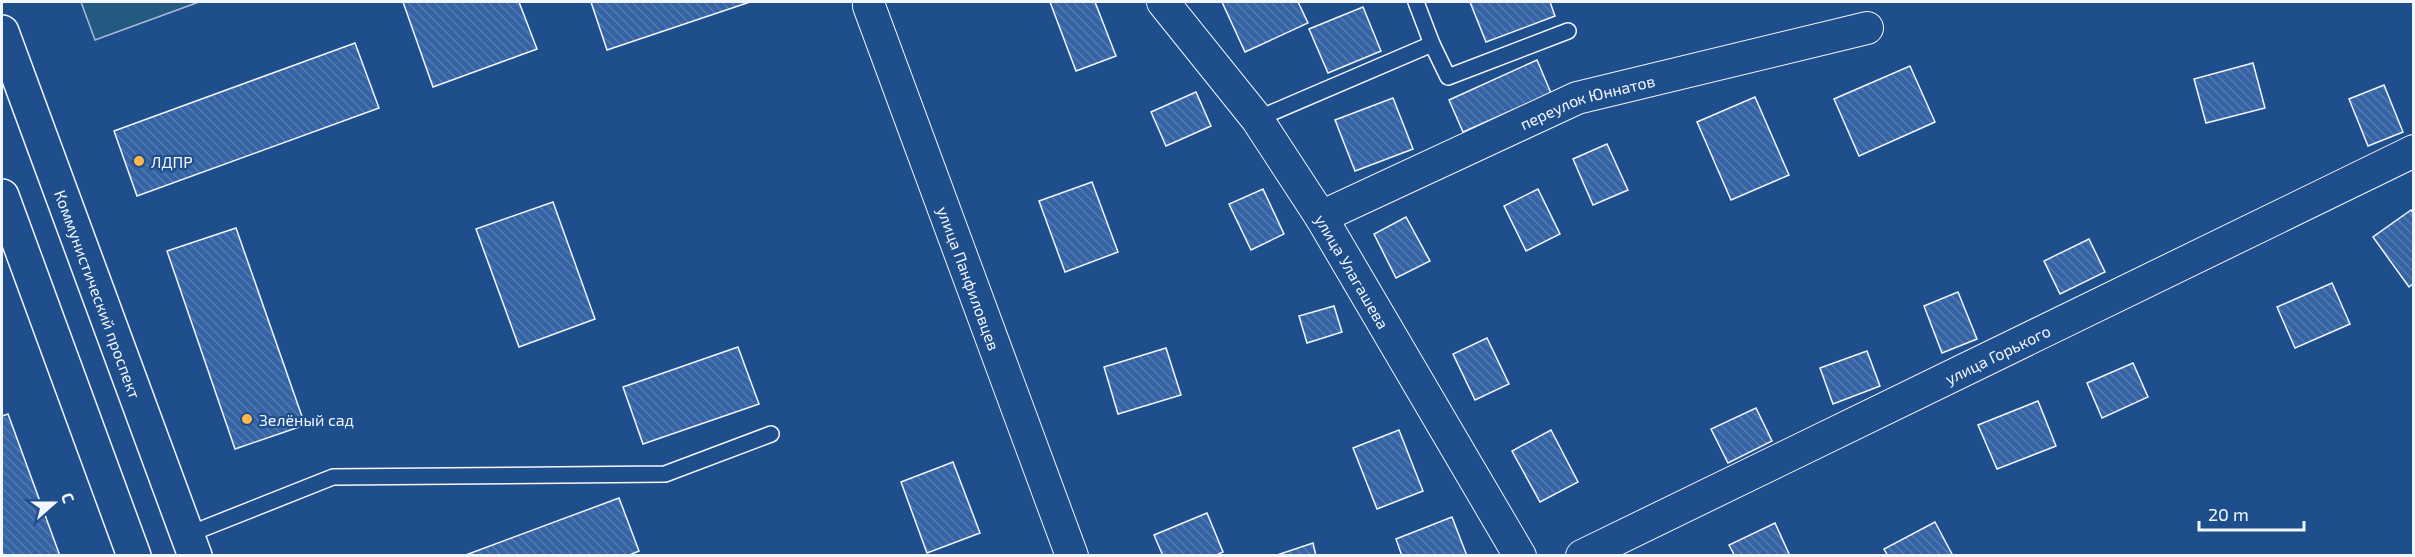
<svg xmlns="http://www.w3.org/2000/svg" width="2415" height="557" font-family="'Exo 2',sans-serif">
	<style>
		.green { fill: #245a82; stroke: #a8bbd7; stroke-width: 1.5 }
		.building { fill: url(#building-back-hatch); stroke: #f2f6ff; stroke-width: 1.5 }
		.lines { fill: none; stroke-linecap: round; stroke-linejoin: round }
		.service-casing { stroke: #f2f6ff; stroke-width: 18 }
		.minor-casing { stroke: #f2f6ff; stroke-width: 34 }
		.primary-casing { stroke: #f2f6ff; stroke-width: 36 }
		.service { stroke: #1f4e8c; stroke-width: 15 }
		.minor { stroke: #1f4e8c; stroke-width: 32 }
		.primary { stroke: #1f4e8c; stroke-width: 33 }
		.poi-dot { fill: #ffb74d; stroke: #1f4e8c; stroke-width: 2 }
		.labels { text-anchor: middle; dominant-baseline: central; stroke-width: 4.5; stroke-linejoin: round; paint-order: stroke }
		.street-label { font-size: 16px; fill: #f2f6ff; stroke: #1f4e8c }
		.poi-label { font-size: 16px; fill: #f2f6ff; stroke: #1f4e8c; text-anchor: start }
	</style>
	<defs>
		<pattern id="building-back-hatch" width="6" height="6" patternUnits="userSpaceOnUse" patternTransform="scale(1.5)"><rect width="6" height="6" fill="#3563a3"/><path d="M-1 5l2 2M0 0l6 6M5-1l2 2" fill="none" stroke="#537ab1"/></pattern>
	</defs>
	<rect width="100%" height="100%" fill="#1f4e8c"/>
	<path class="green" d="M81,2h118l-104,38z"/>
	<g class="building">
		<path d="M403,2h116l18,47 -104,38z"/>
		<path d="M591,2h159l-143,48z"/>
		<path d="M1050,2h45l21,54 -40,15z"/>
		<path d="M1222,2h76l10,21 -63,29z"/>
		<path d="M1470,2h80l5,14 -69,26z"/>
		<path d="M1363,7l18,44 -53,22 -19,-44z"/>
		<path d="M355,43l24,65 -242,88 -23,-65z"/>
		<path d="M1537,60l14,33 -88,39 -14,-32z"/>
		<path d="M2253,63l12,45 -59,15 -12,-44z"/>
		<path d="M1910,66l25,56 -76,34 -25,-57z"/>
		<path d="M2384,85l19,47 -35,14 -19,-47z"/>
		<path d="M1196,92l15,34 -45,20 -15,-34z"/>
		<path d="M1755,97l34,78 -58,25 -34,-78z"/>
		<path d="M1393,98l20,51 -58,22 -20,-51z"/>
		<path d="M1607,144l21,46 -35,15 -20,-46z"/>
		<path d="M1092,182l26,70 -53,20 -26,-71z"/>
		<path d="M1263,189l21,45 -33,16 -22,-46z"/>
		<path d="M1538,189l22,45 -34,17 -22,-45z"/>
		<path d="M553,202l42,117 -76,28 -43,-118z"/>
		<path d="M2411,210l3,4v69l-5,4 -36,-50z"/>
		<path d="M1406,217l24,44 -34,17 -22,-44z"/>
		<path d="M236,228l69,197 -70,24 -68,-198z"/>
		<path d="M2089,239l16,33 -45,22 -16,-33z"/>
		<path d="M2332,283l18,41 -55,24 -18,-41z"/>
		<path d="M1958,292l19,47 -35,14 -18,-47z"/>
		<path d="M1334,306l8,26 -35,11 -8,-27z"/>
		<path d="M1487,338l22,46 -34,16 -22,-46z"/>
		<path d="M738,347l21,57 -116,40 -20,-57z"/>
		<path d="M1166,348l15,47 -63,19 -14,-47z"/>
		<path d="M1867,351l13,35 -47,18 -13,-36z"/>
		<path d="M2133,363l15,34 -46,21 -15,-35z"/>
		<path d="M2038,401l18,45 -59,23 -19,-44z"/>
		<path d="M1756,408l16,33 -44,22 -17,-34z"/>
		<path d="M8,414l52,142h-58v-140z"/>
		<path d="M1399,430l24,61 -46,18 -24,-61z"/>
		<path d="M1551,430l27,52 -38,20 -28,-51z"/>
		<path d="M953,462l27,71 -53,20 -26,-71z"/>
		<path d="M619,498l20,53 -12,5h-164z"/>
		<path d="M1207,513l16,39 -8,4h-52l-9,-21z"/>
		<path d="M1452,517l15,39h-65l-6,-17z"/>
		<path d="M1935,522l18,34h-65l-4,-7z"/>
		<path d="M1775,523l15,33h-55l-6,-11z"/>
		<path d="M1313,543l3,13h-39v-1z"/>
	</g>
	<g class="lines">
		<defs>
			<g id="service">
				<path d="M1416,2l16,42 16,33 120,-46"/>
				<path d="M1257,119l175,-75"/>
				<path d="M187,535l146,-58 332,-3 106,-40"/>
			</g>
			<g id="minor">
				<path id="s1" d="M869,2v4l203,550"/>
				<path id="s2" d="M1163,2l94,117 64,98 199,339"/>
				<path id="s3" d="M1321,217l256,-119 290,-70"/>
				<path id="s4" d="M1582,556l832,-405"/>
			</g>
			<g id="primary">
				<path id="s5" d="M2,32l193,524"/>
				<path d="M2,196l132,360"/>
			</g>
		</defs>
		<use href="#service" class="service-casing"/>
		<use href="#minor" class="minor-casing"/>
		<use href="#primary" class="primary-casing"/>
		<use href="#service" class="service"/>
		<use href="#minor" class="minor"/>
		<use href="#primary" class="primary"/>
	</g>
	<g class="poi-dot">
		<circle cx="139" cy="161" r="6"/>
		<circle cx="247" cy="419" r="6"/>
	</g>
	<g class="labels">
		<g class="street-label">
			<text stroke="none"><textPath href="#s3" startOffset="291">переулок Юннатов</textPath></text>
			<text stroke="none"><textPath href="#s2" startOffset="330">улица Улагашева</textPath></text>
			<text stroke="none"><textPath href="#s1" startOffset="294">улица Панфиловцев</textPath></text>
			<text stroke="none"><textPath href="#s5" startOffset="279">Коммунистический проспект</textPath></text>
			<text stroke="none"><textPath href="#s4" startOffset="462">улица Горького</textPath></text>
		</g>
		<g class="poi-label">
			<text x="151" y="161">ЛДПР</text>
			<text x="259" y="419">Зелёный сад</text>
		</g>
	</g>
	<rect width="2415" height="557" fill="none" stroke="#f2f6ff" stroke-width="6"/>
	<g transform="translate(54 503) rotate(69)" stroke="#1f4e8c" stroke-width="4.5" paint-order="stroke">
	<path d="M0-4.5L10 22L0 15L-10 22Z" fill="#f2f6ff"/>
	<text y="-9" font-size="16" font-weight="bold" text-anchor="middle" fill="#f2f6ff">С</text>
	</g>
	<path d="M2199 521v9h105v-9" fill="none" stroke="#f2f6ff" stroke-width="3"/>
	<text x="2208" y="521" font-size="18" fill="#f2f6ff" stroke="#1f4e8c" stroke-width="4.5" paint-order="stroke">20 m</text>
</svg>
